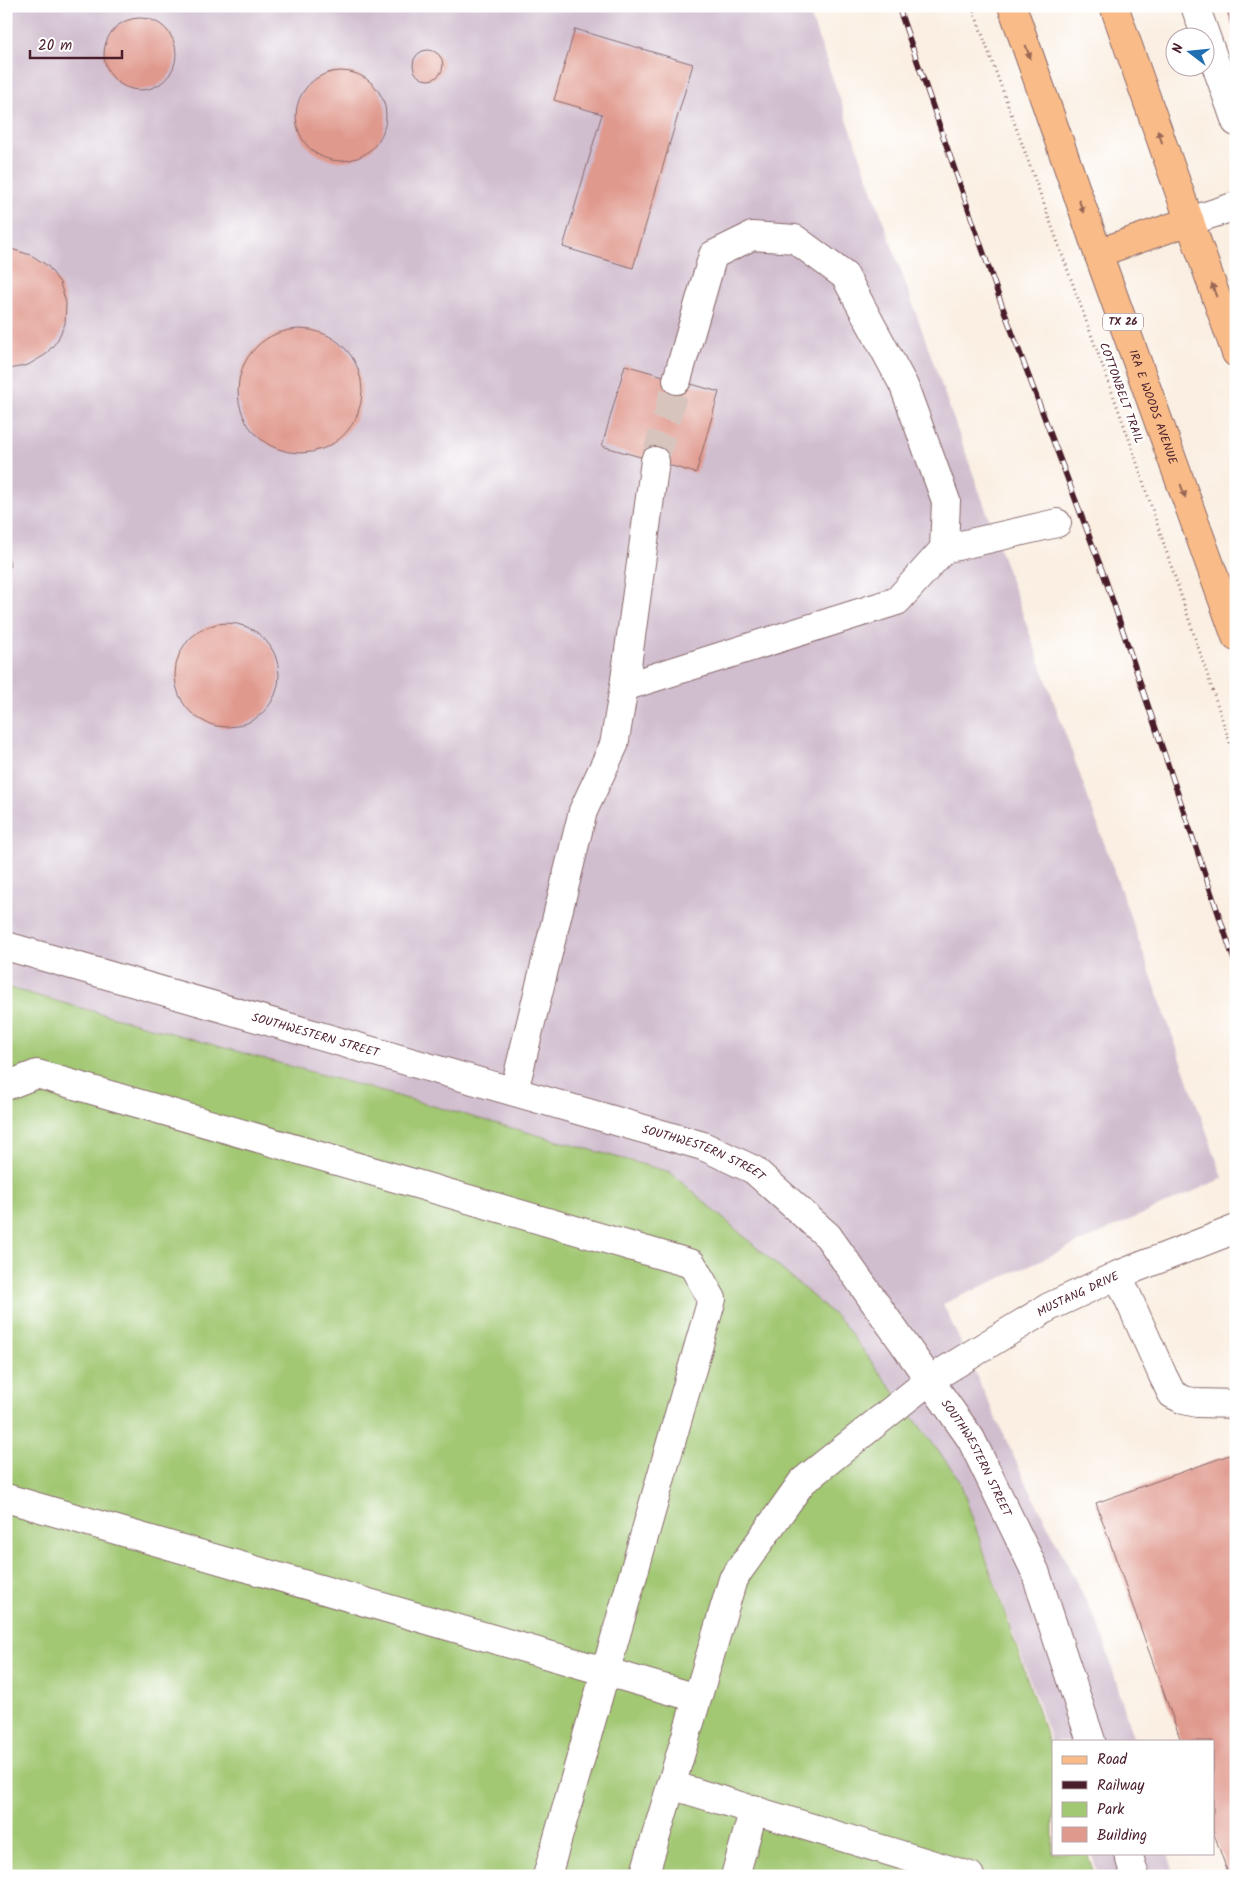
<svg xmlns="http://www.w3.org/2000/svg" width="1242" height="1882" font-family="Kalam,sans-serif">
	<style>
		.industrial { fill: #d0bdce }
		.green { fill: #a2c873; stroke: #76744f }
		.building { fill: #e0998d }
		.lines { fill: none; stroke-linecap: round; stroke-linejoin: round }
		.minor-tunnel { stroke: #d7c5bd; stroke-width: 28; stroke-dasharray: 28 14; stroke-linecap: butt }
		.minor-casing { stroke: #88686b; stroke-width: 30 }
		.major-casing { stroke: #88686b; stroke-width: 30 }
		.path { stroke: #88686b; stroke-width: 3; stroke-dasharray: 1 4; stroke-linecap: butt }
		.minor { stroke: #fff; stroke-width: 28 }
		.major { stroke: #f9bc89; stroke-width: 28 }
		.rail-casing { stroke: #4a1f2b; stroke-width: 5.5 }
		.rail { stroke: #fff; stroke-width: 4; stroke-dasharray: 11; stroke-linecap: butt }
		.oneway { fill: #965 }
		.labels { text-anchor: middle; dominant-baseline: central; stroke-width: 4.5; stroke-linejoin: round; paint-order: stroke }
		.shield { fill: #fff; stroke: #80626b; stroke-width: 1 }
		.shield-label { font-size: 11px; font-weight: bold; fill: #4a1f2b }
		.street-label { font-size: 12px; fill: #4a1f2b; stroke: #fff }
	</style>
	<rect width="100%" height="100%" fill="#fff"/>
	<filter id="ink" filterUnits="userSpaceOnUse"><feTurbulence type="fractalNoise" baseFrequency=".02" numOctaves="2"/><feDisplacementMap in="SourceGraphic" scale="10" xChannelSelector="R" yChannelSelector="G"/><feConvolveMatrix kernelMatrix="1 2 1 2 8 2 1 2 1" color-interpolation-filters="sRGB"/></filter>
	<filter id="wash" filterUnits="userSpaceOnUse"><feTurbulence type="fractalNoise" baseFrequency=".0096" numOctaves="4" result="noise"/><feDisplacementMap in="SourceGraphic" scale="20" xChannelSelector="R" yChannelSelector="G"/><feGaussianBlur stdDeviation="1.12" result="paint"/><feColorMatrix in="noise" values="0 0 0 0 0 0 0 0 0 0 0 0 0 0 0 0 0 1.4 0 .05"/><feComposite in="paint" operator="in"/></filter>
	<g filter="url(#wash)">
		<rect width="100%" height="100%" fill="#faefe2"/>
		<g class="industrial">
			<path d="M6,6h801l416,1172 -280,126 77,166 81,161 33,110h-81v5l-94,-267 -289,-307 -664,-185z"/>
			<path d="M1091,1853h77l7,23h-76z"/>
		</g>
		<path class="green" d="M6,987l664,185 172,150 117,157 94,275v99h34l8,23h-1089z"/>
		<g id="blocks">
			<g class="building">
				<path d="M1226,6h10v31h-1z"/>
				<circle cx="140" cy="54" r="36"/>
				<path d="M575,29l118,35 -60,204 -70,-21 39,-133 -48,-14z"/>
				<circle cx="428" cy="65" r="15"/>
				<circle cx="341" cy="116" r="45"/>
				<path d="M11,249l20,6 17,11 12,17 6,20 -1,21 -8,17 -12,14 -17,10 -18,4h-4v-119z"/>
				<circle cx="300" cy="391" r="62"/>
				<path d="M625,365l94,27 -23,81 -94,-27z"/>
				<path d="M6,549l4,15 -3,14h-1z"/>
				<circle cx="227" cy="675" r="52"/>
				<path d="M1232,1454l4,9v413h-7l-16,-45v-90h-32l-85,-238z"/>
			</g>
		</g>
	</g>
	<g filter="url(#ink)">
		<use href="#blocks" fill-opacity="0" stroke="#88686b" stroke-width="1"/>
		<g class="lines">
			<path class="minor-tunnel" d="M655,461l22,-81"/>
			<defs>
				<g id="minor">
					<path d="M1195,6l33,93"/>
					<path d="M1236,101l-8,-2 8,23"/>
					<path d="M1190,221l46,-15"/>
					<path d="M944,549l113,-26"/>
					<path d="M624,687l273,-86 47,-52 2,-48 -42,-115 -59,-110 -50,-37 -43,-3 -39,19 -36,125"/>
					<path id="s1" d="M6,946l697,200 51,24 74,66 143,203 64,132 56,170"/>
					<path d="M6,1086l31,-12 655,190 20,35 -165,577"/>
					<path d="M514,1091l69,-280 31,-66 10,-58 31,-226"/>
					<path d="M1118,1275l45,101 9,18 12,6 13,3 39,1"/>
					<path d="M6,1498l691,200"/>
					<path d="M671,1785l299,91"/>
					<path d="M1128,1853l7,23"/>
					<path id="s2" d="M644,1876l89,-297 69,-97 129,-103 118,-72 69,-32 118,-46"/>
					<path d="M735,1876l19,-67"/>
				</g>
				<g id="major">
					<path id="s3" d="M1012,6l86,247 138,384"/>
					<path d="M1114,6l122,347"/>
					<path d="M1098,253l92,-32"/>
				</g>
			</defs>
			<use href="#minor" class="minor-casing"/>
			<use href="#major" class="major-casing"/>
			<path class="path" d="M972,6l157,433 107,322"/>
			<use href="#minor" class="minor"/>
			<use href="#major" class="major"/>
			<defs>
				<path id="rail" d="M898,6l102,294 105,278 131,388"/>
			</defs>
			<use href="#rail" class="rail-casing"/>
			<use href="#rail" class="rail"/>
		</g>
		<defs><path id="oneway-solid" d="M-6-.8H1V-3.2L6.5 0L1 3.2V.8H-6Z" transform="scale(1.25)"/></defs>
		<g class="oneway">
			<use href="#oneway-solid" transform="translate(1028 52) rotate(71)"/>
			<use href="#oneway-solid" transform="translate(1160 137) rotate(-110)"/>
			<use href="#oneway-solid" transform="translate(1081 206) rotate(71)"/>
			<use href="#oneway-solid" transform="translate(1214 290) rotate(-109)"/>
			<use href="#oneway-solid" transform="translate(1183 491) rotate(70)"/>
		</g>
	</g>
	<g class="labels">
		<rect class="shield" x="1103" y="313.5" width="40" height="17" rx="4"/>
		<g class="shield-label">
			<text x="1123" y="322">TX 26</text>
		</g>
		<g class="street-label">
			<text transform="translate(1121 393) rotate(70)">COTTONBELT TRAIL</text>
			<text stroke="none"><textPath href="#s3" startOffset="425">IRA E WOODS AVENUE</textPath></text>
			<text stroke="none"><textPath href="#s1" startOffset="322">SOUTHWESTERN STREET</textPath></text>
			<text stroke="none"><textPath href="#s1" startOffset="728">SOUTHWESTERN STREET</textPath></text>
			<text stroke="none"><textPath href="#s2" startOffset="764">MUSTANG DRIVE</textPath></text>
			<text stroke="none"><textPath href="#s1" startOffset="1148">SOUTHWESTERN STREET</textPath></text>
		</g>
	</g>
	<rect width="1242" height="1882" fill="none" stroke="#fff" stroke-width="25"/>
	<rect x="1052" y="1740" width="162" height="115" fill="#ffffff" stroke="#b7a5aa"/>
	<rect x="1062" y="1756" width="25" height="8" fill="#f9bc89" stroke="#b7a5aa"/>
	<text x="1097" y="1764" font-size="15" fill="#4a1f2b">Road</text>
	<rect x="1062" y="1781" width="25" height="8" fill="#4a1f2b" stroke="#b7a5aa"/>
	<text x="1097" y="1790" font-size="15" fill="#4a1f2b">Railway</text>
	<rect x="1062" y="1802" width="25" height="15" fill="#a2c873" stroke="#b7a5aa"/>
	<text x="1097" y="1814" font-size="15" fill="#4a1f2b">Park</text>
	<rect x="1062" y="1827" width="25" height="15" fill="#e0998d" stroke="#b7a5aa"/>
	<text x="1097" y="1840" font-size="15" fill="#4a1f2b">Building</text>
	<g transform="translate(1190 52) rotate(286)"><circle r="24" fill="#ffffff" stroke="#b7a5aa"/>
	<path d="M0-4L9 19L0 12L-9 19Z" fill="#1f6fb2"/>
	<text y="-8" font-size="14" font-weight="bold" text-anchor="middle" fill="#4a1f2b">N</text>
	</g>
	<path d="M30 50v8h92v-8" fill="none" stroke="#4a1f2b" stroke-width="2.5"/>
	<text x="38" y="50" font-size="15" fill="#4a1f2b" stroke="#ffffff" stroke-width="4" paint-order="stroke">20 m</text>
</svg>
